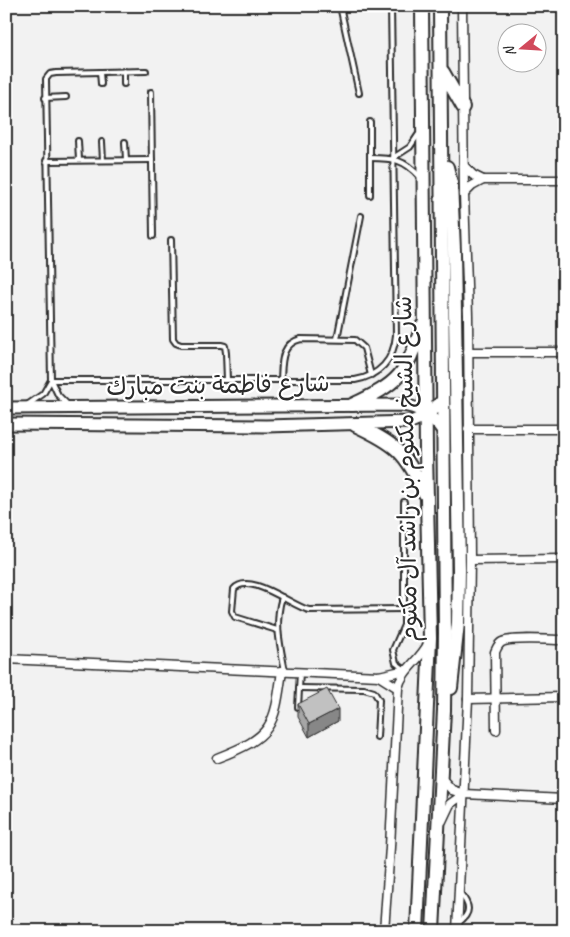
<svg xmlns="http://www.w3.org/2000/svg" width="570" height="937" font-family="Caveat,'Playpen Sans Arabic',sans-serif">
	<style>
		.lines { fill: none; stroke-linecap: round; stroke-linejoin: round }
		.lane-casing { stroke: #2b2b2b; stroke-width: 8 }
		.street-casing { stroke: #2b2b2b; stroke-width: 11 }
		.secondary-casing { stroke: #2b2b2b; stroke-width: 15 }
		.primary-casing { stroke: #2b2b2b; stroke-width: 16 }
		.lane { stroke: #fff; stroke-width: 4 }
		.street { stroke: #fff; stroke-width: 8 }
		.secondary { stroke: #fff; stroke-width: 11 }
		.primary { stroke: #fff; stroke-width: 12 }
		.wall { fill: #a6a6a6; stroke: #2b2b2b }
		.shaded-wall { fill: #878787; stroke: #2b2b2b }
		.building { fill: #c1c1c1; stroke: #2b2b2b }
		.labels { text-anchor: middle; dominant-baseline: central; stroke-width: 4.5; stroke-linejoin: round; paint-order: stroke }
		.street-label { font-size: 24px; fill: #2b2b2b; stroke: #fff }
	</style>
	<rect width="100%" height="100%" fill="#f2f2f2"/>
	<filter id="ink" filterUnits="userSpaceOnUse"><feTurbulence type="fractalNoise" baseFrequency=".02" numOctaves="2"/><feDisplacementMap in="SourceGraphic" scale="10" xChannelSelector="R" yChannelSelector="G"/><feConvolveMatrix kernelMatrix="1 2 1 2 8 2 1 2 1" color-interpolation-filters="sRGB"/></filter>
	<g filter="url(#ink)">
		<g class="lines">
			<defs>
				<g id="lane">
					<path d="M340,6l19,87"/>
					<path d="M124,71v13"/>
					<path d="M100,72l1,12"/>
					<path d="M151,92l2,144"/>
					<path d="M45,98l21,-1"/>
					<path d="M370,122v73"/>
					<path d="M78,141l1,19"/>
					<path d="M102,142l1,18"/>
					<path d="M125,142l1,18"/>
					<path d="M370,158c23,0 34,1 50,19"/>
					<path d="M393,158l17,-11 8,-12"/>
					<path d="M46,161l106,-1"/>
					<path d="M171,240l2,99 3,4 5,2h40l4,1 1,7 1,27"/>
					<path d="M337,339l24,-123"/>
					<path d="M51,380h304c24,-4 39,-20 41,-45l-5,-329"/>
					<path d="M281,380c1,-17 -1,-36 20,-41l54,1 9,8 7,27"/>
					<path d="M67,404l-9,-9 -7,-15 -5,-301 4,-5 6,-1 90,-2"/>
					<path d="M27,405l16,-11 8,-14"/>
					<path d="M282,597c-8,26 -2,48 3,74"/>
					<path d="M277,630l-42,-13 -3,-6 2,-22c15,-18 58,17 75,21l95,-1"/>
					<path d="M404,669l-8,-6 -3,-13 11,-25v-123"/>
					<path d="M299,688l65,1 10,3 5,8 -2,37"/>
					<path d="M298,707l2,-35"/>
					<path d="M458,923c14,-10 12,-18 2,-30"/>
				</g>
				<g id="street">
					<path d="M464,166l9,9 10,5"/>
					<path d="M464,194l8,-8 11,-6h81"/>
					<path d="M468,352h96"/>
					<path d="M468,429h96"/>
					<path d="M470,560l94,-1"/>
					<path d="M6,659l373,17 27,-6"/>
					<path d="M379,676l19,12"/>
					<path d="M468,699l96,-2"/>
					<path d="M496,730l-1,-78c2,-4 3,-8 7,-10 9,-5 50,-2 62,-2"/>
					<path d="M217,758c56,-22 57,-30 65,-87"/>
					<path d="M442,779l10,11 12,4 100,5"/>
					<path d="M442,821l8,-17 14,-10"/>
					<path d="M384,931l6,-84 8,-159c4,-18 21,-27 30,-44"/>
					<path d="M457,931l11,-232 2,-139 -2,-245 -4,-121 -2,-188"/>
				</g>
				<g id="secondary">
					<path d="M6,408l394,-3c18,1 33,11 43,26"/>
					<path d="M6,424l260,2 145,-4 16,-7 16,-15"/>
				</g>
				<g id="primary">
					<path d="M443,72l20,35"/>
					<path d="M447,167l4,16 3,66 5,321 -1,53 -7,65"/>
					<path d="M352,405c47,-22 54,-30 70,-79"/>
					<path d="M355,425c41,19 51,27 70,69"/>
					<path d="M417,931l13,-293 -4,-186 -4,-446"/>
					<path d="M433,931l11,-221 1,-77 -5,-627"/>
				</g>
			</defs>
			<use href="#lane" class="lane-casing"/>
			<use href="#street" class="street-casing"/>
			<use href="#secondary" class="secondary-casing"/>
			<use href="#primary" class="primary-casing"/>
			<use href="#lane" class="lane"/>
			<use href="#street" class="street"/>
			<use href="#secondary" class="secondary"/>
			<use href="#primary" class="primary"/>
		</g>
		<path class="wall" d="M298,704l40,17 -29,16 -11,-20z"/>
		<path class="shaded-wall" d="M338,709v12l-29,16v-13z"/>
		<path class="building" d="M327,689l11,20 -29,15 -11,-20z"/>
	</g>
	<g class="labels">
		<g class="street-label">
			<text transform="translate(218 385) rotate(-1)">شارع فاطمة بنت مبارك</text>
			<text transform="translate(406 469) rotate(-91)">شارع الشيخ مكتوم بن راشد آل مكتوم</text>
		</g>
	</g>
	<rect width="570" height="937" fill="none" stroke="#fff" stroke-width="25"/>
	<rect x="12" y="12" width="545" height="912" fill="none" stroke="#2b2b2b" stroke-width="2" filter="url(#ink)"/>
	<g transform="translate(522 48) rotate(252)"><circle r="24" fill="#ffffff" stroke="#aaaaaa"/>
	<path d="M0-4L9 19L0 12L-9 19Z" fill="#d1495b"/>
	<text y="-8" font-size="14" font-weight="bold" text-anchor="middle" fill="#2b2b2b">N</text>
	</g>
</svg>
